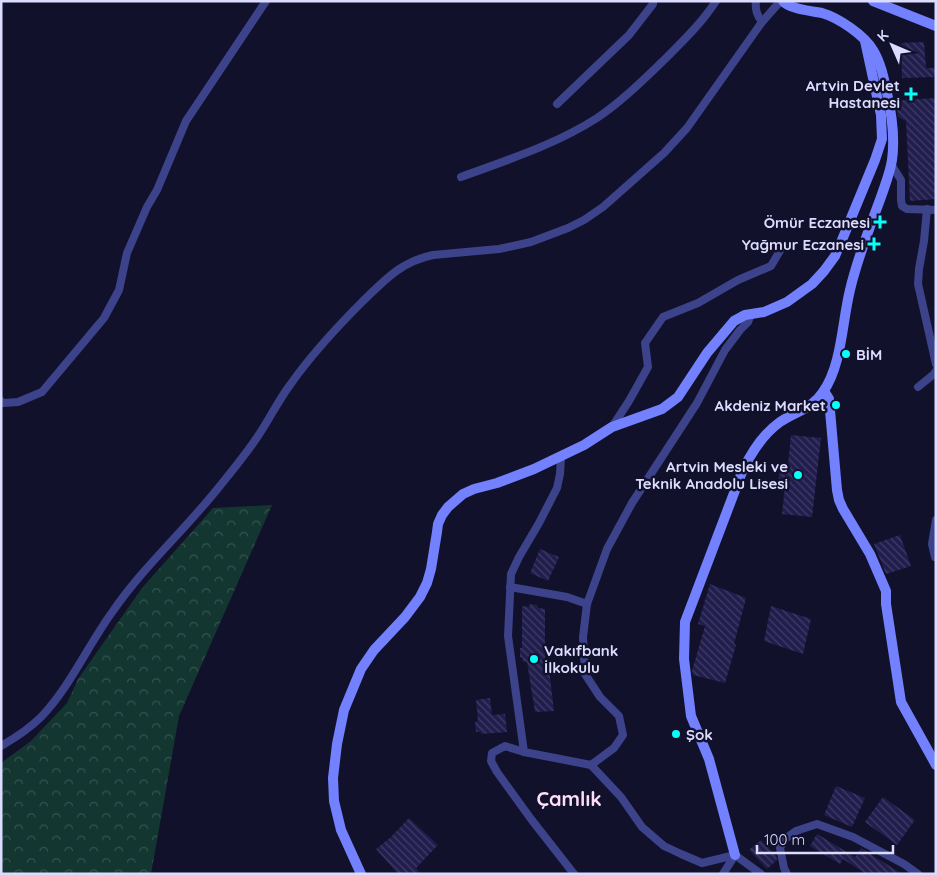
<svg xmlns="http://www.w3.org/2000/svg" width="937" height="875" font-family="Quicksand,sans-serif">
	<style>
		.forest { fill: url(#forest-crowns) }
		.building { fill: url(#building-back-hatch) }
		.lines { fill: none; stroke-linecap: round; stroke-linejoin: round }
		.street { stroke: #3c438b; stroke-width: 8 }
		.secondary { stroke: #7381ff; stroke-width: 10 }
		.poi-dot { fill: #08fff9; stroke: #12112c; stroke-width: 2 }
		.labels { text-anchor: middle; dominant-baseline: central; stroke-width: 5; stroke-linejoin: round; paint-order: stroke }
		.poi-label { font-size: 15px; font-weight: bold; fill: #dcdcff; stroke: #12112c; text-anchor: end }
		.district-label { font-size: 20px; font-weight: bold; fill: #ffdef7; stroke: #12112c }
	</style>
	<defs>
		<pattern id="forest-crowns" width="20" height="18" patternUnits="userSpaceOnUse" patternTransform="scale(1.25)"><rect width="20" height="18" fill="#143631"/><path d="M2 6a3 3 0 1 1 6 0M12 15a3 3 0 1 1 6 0" fill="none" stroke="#365250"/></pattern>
		<pattern id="building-back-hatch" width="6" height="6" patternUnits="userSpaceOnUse" patternTransform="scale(1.25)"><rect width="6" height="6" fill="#211d4d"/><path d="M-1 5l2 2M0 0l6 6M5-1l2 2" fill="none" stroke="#413d68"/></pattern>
	</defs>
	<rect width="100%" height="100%" fill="#12112c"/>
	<path class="forest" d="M272,505l-93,211 -28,158h-150v-111l30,-22 36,-38 11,-24 64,-91 71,-80z"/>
	<g class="building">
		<path d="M924,42l2,26h10v9l-34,1 -1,-35z"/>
		<path d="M936,98v101l-26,2 -4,-80 -8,-4 -2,-12 5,-4 3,-1z"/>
		<path d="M791,435l30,3 -9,79 -30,-3 3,-28 -7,-1 2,-21 8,1z"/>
		<path d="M900,535l11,31 -25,8 -12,-30z"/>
		<path d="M540,549l19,8 -11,24 -18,-8z"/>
		<path d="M710,584l36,14 -12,46 2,1 -11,38 -32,-8 -1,-4 13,-45 -7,-2z"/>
		<path d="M530,604l7,1 1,3 7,1v52h3l6,50 -19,1 -8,-50 -5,-1 1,-3 -3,-1v-9h2v-42l7,1z"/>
		<path d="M771,606l40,13 -8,35 -39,-13z"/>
		<path d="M490,698l2,17 13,-1 2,18 -26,2v-2h-5l-1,-10 3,-1 -2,-21z"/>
		<path d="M836,786l29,12 -13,29 -28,-12z"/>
		<path d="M883,797l32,23 -18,25 -32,-23z"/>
		<path d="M409,818l29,27 -22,23 5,6h-23l-22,-25 14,-11z"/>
		<path d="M817,834l38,23 6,-9 41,26h-36l-23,-15 -3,5 -30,-18z"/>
		<path d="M761,840l15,15 1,5 -10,9 -18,-19z"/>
	</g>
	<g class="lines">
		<g class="street">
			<path d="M756,1c-1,9 1,14 6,21"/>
			<path d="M557,104l72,-69 24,-31v-3"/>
			<path d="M891,164l10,16v20l1,6 5,3 29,1"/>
			<path d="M461,177c46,-17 94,-32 136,-59 24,-16 45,-37 66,-57 19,-19 38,-37 53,-60"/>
			<path d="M927,209l-3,32 -5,28 -1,15 18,80"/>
			<path d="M918,387l16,-13 2,-3"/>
			<path d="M1,401l2,2 15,-1 24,-10 62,-74 15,-28 8,-37 20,-46 10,-17 29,-69 80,-120"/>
			<path d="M612,427l17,-26 19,-34 -3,-24 18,-26 35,-14 40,-23 33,-14 10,-17"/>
			<path d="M936,520l-4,24 3,13 1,-1"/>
			<path d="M510,587l57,10 20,7"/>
			<path d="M1,746c14,-8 28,-17 40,-29 29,-30 47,-72 72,-106 31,-45 72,-81 106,-124 13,-16 27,-33 39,-51 11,-16 20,-35 32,-51 21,-30 46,-57 72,-83 23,-22 38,-40 71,-47l66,-6 32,-7 37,-14 16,-8 19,-13 61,-54 23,-25 75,-106 15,-17 6,-4"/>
			<path d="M524,752l-16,-116 3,-62 8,-17 20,-34 18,-35 3,-14 1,-17"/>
			<path d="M591,765l23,-17 9,-13 -4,-19 -19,-19 -15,-23 -2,-37 4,-33 20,-55 25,-46 65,-100 28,-53 15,-20 8,-8 3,-8"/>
			<path d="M735,855l26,19"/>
			<path d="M574,874l-43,-55 -34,-47 -6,-11 1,-8 13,-7 19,6 67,13 30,32 21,30 22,19 17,8 21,9 33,-8"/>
			<path d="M723,874l12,-19"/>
			<path d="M787,874l-3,-6 -4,-20 5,-9 11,-8 21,-7 36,13 51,27 14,10"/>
		</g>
		<g class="secondary">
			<path d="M873,1l63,25"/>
			<path d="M824,391l5,8 8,91 2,10 4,9 27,45 16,37v13l15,98 35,63"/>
			<path d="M735,855l-26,-96 -18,-43 -7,-57 1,-37 57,-150c9,-19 21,-38 38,-50 16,-11 32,-13 43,-30 19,-27 19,-70 27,-102 7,-31 20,-63 31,-93 4,-12 9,-24 11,-37 3,-22 0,-45 -5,-67 -3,-14 -6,-30 -14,-43 -9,-15 -34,-32 -51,-37 -11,-2 -33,-4 -39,-12"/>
			<path d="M361,874l-20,-44 -7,-29 -1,-23 4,-34 7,-34 17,-41 13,-19 31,-33 15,-20 7,-14 4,-14 6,-37 1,-8 4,-9 6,-8 15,-13 11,-5 23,-6 37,-14 50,-24 28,-18 50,-18 16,-12 29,-44 27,-32 11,-6 19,-3 23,-10 25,-18 12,-13 11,-15 7,-16 33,-80 7,-21 -1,-24 -16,-74"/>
		</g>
	</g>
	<g class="poi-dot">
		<path d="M908.5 86.5h5v5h5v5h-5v5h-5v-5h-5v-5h5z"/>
		<path d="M877.5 214.5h5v5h5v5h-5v5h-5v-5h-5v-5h5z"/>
		<path d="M871.5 236.5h5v5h5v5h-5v5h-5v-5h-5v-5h5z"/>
		<circle cx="846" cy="354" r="5"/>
		<circle cx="836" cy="405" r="5"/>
		<circle cx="798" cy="475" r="5"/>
		<circle cx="534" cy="659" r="5"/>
		<circle cx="676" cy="734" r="5"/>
	</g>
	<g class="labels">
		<g class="poi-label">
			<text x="900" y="85">Artvin Devlet<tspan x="900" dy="17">Hastanesi</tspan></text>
			<text x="870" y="222">Ömür Eczanesi</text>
			<text x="864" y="244">Yağmur Eczanesi</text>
			<text x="856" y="354" text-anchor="start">BİM</text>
			<text x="826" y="405">Akdeniz Market</text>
			<text x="788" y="466">Artvin Mesleki ve<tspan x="788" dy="17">Teknik Anadolu Lisesi</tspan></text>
			<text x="544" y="650" text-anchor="start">Vakıfbank<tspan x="544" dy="17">İlkokulu</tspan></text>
			<text x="686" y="734" text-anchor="start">Şok</text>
		</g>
		<g class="district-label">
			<text x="569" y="798">Çamlık</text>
		</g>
	</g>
	<rect width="937" height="875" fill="none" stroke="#dcdcff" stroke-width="5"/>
	<g transform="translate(892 45) rotate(315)" stroke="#12112c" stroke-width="4" paint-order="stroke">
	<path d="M0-4L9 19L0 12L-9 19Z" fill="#dcdcff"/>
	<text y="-8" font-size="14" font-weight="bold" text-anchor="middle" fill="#dcdcff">K</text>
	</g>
	<path d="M757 845v8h136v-8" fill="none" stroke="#dcdcff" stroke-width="2.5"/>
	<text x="764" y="845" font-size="15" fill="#dcdcff" stroke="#12112c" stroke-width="4" paint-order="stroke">100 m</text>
</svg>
